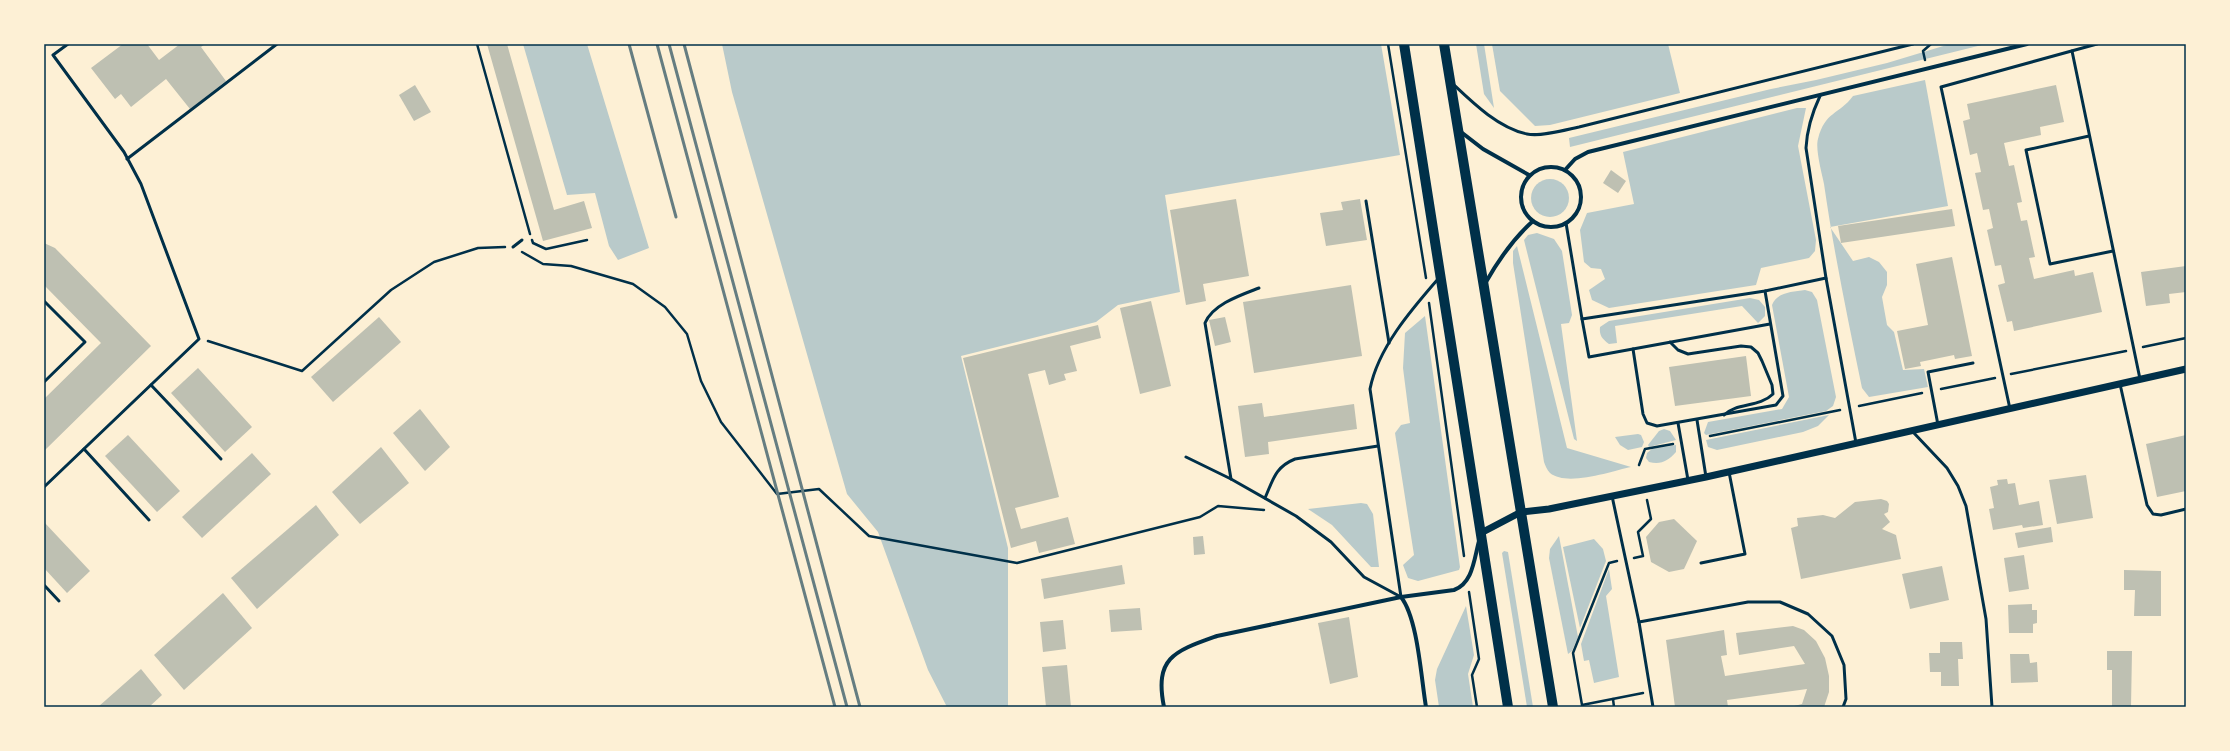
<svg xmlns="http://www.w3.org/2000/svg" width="2230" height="751" font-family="Raleway,sans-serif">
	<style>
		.green { fill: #b9caca }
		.building { fill: #bec0b2 }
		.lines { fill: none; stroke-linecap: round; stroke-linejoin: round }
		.path { stroke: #003049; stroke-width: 2.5 }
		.service { stroke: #003049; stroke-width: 3 }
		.minor { stroke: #003049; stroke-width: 4 }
		.tertiary { stroke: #003049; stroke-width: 7 }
		.primary { stroke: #003049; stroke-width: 10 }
		.rail { stroke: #657d81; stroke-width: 3 }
		.neatline { fill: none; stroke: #003049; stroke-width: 1.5 }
	</style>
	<rect width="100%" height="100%" fill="#fdf0d5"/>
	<g class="green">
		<path d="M523,44h64l62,204 -31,12 -9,-14 -14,-53 -28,2z"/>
		<path d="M722,44h659l19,111 -235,40 15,97 -62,13 -22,17 -135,34 47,192v159h-61l-19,-37 -50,-138 -31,-38 -115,-402z"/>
		<path d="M1476,44h8l10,64 -10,-14z"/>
		<path d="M1492,44h176l12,49 -130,32 -15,1 -35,-35z"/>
		<path d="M1950,44h36l-416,103 -1,-9 202,-49 45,-9 71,-17z"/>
		<path d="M1925,80l23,126 -118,21 23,34 16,-4 10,5 8,10v13l-5,12 5,28 7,7 9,38 21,-1 4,18 -59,10 -7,-9c-14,-68 -28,-135 -38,-204 -2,-10 -9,-35 -6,-45 7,-28 21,-24 35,-43z"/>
		<path d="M1797,108h9l-8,38 18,94 -1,11 -6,7 -48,10 -5,17 -147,23 -17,-8 -3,-10 16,-11 -4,-10 -10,-1 -7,-6 -4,-32 7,-17 47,-9 -11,-52z"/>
		<circle cx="1550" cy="198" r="19"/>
		<path d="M1537,233l17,6 8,12 10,64 -3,8 -8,1 16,117 -3,-2 -50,-199 4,-5z"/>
		<path d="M1517,246l50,202 64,19c-19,4 -64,20 -81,6 -3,-3 -5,-8 -6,-11l-31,-199v-12z"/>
		<path d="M1805,290l7,2 5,8 19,97 -3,9 -7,5 -120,24 -2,-2 4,-11 74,-13 7,-12 -17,-92c5,-13 20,-13 33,-15z"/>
		<path d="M1750,298l9,2 6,7v9l-7,7 -16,-17 -127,20 2,17 -8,1c-7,-5 -10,-9 -9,-17l9,-6z"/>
		<path d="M1425,316l35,251 -1,3 -41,11 -10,-3 -5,-13 11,-10 -19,-122 6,-8 9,-2 -7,-55 2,-35z"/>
		<path d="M1829,415l-11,11 -15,6 -86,18 -9,-3 -2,-7z"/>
		<path d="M1664,429l6,2 6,9 -27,7 -1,-2 11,-14z"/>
		<path d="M1638,434l3,1 3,7 -2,5 -14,3 -8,-5 -5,-8z"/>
		<path d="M1676,445v7c-8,9 -15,13 -27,10l-3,-4 1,-5 5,-4z"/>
		<path d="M1361,503l6,1 6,10 6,53h-8l-39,-42 -24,-16z"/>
		<path d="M1559,536l19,101 -6,14 -4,3 -19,-96 1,-9z"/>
		<path d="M1594,539l9,10 3,12 -26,67 -17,-81z"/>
		<path d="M1504,551l4,1 25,155h-6l-25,-154z"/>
		<path d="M1609,569l3,20 -6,7 13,81 -25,6 -5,-23 -5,1 -3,-17z"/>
		<path d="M1466,606l8,49 -6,19 5,33h-34l-4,-27 2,-11z"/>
	</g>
	<g class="building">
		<path d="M123,44h24l12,16 21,-16h25l-4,3 25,34 -36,28 -24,-30 -35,28 -10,-13 -6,5 -24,-31z"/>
		<path d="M487,44h20l47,166 30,-9 8,27 -49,13z"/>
		<path d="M415,85l16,27 -17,9 -15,-26z"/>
		<path d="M2056,85l8,37 -24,5 1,8 -37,8 5,23 5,-1 8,37 -5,1 4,18 6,-1 8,37 -6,1 5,21 40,-9 1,6 18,-4 9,40 -88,19 -2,-10 -5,1 -9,-37 7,-2 -4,-18 -6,1 -8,-36 6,-2 -4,-19 -6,1 -8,-37 6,-1 -4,-19 -7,2 -7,-34 7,-2 -3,-15z"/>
		<path d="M1611,170l15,11 -8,12 -15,-10z"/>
		<path d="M1236,199l13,77 -46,8 3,17 -20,4 -16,-95z"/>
		<path d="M1360,199l7,41 -41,6 -6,-33 23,-3 -2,-8z"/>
		<path d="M1952,209l3,17 -114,17 -3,-17z"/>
		<path d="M44,243l11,5 96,98 -107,105v-52l57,-56 -57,-58z"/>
		<path d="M1952,257l20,99 -17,3 -1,-4 -34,7 1,4 -16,3 -8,-38 31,-6 -12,-61z"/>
		<path d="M2186,266v26l-17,2 1,9 -24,3 -5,-34z"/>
		<path d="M1351,285l11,71 -108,17 -11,-71z"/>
		<path d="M1151,301l20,85 -31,8 -20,-86z"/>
		<path d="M379,317l22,25 -68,60 -22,-25z"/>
		<path d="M1225,317l6,25 -16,4 -6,-26z"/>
		<path d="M1098,325l3,13 -31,8 7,25 -13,3 2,6 -17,5 -4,-15 -17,4 31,123 -44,11 6,21 47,-12 7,27 -36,9 -3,-12 -25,7 -48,-190z"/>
		<path d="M1746,356l5,40 -76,10 -6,-39z"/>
		<path d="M198,368l54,59 -27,25 -54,-59z"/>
		<path d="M1262,403l2,14 90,-13 3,25 -89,13 1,12 -24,3 -7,-51z"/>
		<path d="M420,409l30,38 -25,24 -32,-38z"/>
		<path d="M128,435l52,56 -23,21 -52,-56z"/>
		<path d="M2186,435v56l-29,6 -11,-53z"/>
		<path d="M381,447l28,36 -49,41 -28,-32z"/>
		<path d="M252,453l19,21 -69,64 -20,-21z"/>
		<path d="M2086,475l7,43 -36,6 -8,-44z"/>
		<path d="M2007,479l1,5 7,-1 4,22 20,-4 4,24 -20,3 -1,-3 -29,5 -4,-21 5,-1 -4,-21 8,-2 -1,-5z"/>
		<path d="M1881,499l6,2 2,3 -1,8 -4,2 6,8 -8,7 14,6 5,24 -100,20 -10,-51 7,-2 -1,-8 26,-3 12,3 20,-16z"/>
		<path d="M316,505l23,30 -82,74 -26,-31z"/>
		<path d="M1674,519l23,22 -13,28 -15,3 -18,-10 -5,-25 13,-15z"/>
		<path d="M44,522l46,49 -23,22 -23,-25z"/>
		<path d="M2051,527l2,15 -35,6 -3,-15z"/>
		<path d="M1203,536l2,18 -11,1 -1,-18z"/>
		<path d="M2024,555l5,34 -20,3 -5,-34z"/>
		<path d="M1122,565l3,19 -81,15 -3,-20z"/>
		<path d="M1942,566l7,34 -39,9 -8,-35z"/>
		<path d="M2124,570l37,1v45h-27l1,-26h-11z"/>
		<path d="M223,593l29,35 -68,62 -30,-35z"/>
		<path d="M2032,604v6h5v13l-4,1v9h-24l-1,-28z"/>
		<path d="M1140,608l2,22 -31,2 -2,-22z"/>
		<path d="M1349,617l9,60 -28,7 -12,-61z"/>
		<path d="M1063,620l3,29 -23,3 -3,-30z"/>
		<path d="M1793,626l11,4 12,11 9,17 4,18v16l-5,15h-34l12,-3 5,-15 -80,11 1,7h-53l-9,-67 58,-10 3,25 -6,1 4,20 80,-12 -11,-18 -55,9 -3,-22z"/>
		<path d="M1940,642h22l1,17h-5l1,27h-18v-14h-11l-1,-19h11z"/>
		<path d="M2107,651h25l-1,56h-19v-37h-5z"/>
		<path d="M2010,654h19l1,9 7,-1 1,20 -27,1z"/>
		<path d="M1067,665l4,42h-25l-4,-40z"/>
		<path d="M141,669l21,26 -13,12h-51z"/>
	</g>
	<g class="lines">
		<g class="path">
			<path d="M477,44l53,190"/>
			<path d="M1388,44l38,234"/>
			<path d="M1925,60l-2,-9 8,-7"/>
			<path d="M532,240l1,3 13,6 41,-9"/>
			<path d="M522,252l21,12 28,2 62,18 32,23 22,27 14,47 20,41 56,72 42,-5 50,47 148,27 183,-46 18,-11 46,4"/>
			<path d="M1429,303l35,253"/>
			<path d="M208,341l94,30 89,-81 43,-28 44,-14 27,-1"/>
			<path d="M2143,347l43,-9"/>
			<path d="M2011,374l115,-23"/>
			<path d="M1941,389l54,-11"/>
			<path d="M1859,406l63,-13"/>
			<path d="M1710,436l130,-26"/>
			<path d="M1639,465l6,-16 28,-5"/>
			<path d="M1634,558l9,-2 -5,-24 13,-13 -4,-19"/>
			<path d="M1617,561l-8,2 -36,90 9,52 61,-12"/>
			<path d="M1469,592l10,67 -7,16 5,32"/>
			<path d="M1613,699l1,8"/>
		</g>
		<g class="service">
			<path d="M2072,51l68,328"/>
			<path d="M1454,85c20,19 45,43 73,49 13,3 38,-4 52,-7l334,-83"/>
			<path d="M1820,96c-8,17 -13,32 -14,52l20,130 30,165"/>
			<path d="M2089,136l-63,14 24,114 63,-13"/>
			<path d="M127,159l150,-115"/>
			<path d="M1366,201l23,142"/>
			<path d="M1566,223l16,96 183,-28 61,-13"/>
			<path d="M513,247l9,-7"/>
			<path d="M44,301l41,41 -41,40"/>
			<path d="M1582,319l7,38 181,-33"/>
			<path d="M1670,342l8,8 10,4 53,-8 10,1 7,6 4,8 10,24 1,9c-14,14 -36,8 -49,21"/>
			<path d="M1633,349l10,65 4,9 10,3 119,-21 7,-9 -18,-105"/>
			<path d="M2120,384l27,121 6,9 8,1 25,-6"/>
			<path d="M151,385l70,74"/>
			<path d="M2010,409l-69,-322 156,-43"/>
			<path d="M1697,420l9,57"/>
			<path d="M1678,423l10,57"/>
			<path d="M1938,425l-10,-53 45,-9"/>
			<path d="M1913,432l34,36 11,18 8,20 20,113 6,88"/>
			<path d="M84,449l65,71"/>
			<path d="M1186,457l45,22 65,37 35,26 33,35 37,20"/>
			<path d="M1231,479l-26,-156c8,-19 36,-28 54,-35"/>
			<path d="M44,487l155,-148 -58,-155 -17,-32 -71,-97 15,-11"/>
			<path d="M1612,496l27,126 14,85"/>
			<path d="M1265,498c8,-18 10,-31 30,-39l83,-13"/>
			<path d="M1701,563l44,-9 -16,-82"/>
			<path d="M44,585l15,16"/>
			<path d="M1401,597l-31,-208c8,-41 41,-79 68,-110"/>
			<path d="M1639,622l109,-20h32l28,12 24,22 12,29 2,34 -3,8"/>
		</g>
		<g class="minor">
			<path d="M1461,132l22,17 46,26"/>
			<circle cx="1551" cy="197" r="30"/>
			<path d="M1565,170l10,-11 13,-7 439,-108"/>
			<path d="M1486,282c13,-23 27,-43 47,-61"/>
			<path d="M1401,597c17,22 20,81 25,110"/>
			<path d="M1164,707c-10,-50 11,-56 53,-71l184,-39 53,-7c19,-7 20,-31 25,-49"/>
		</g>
		<path class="tertiary" d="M1481,533l40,-21 28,-3 157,-32 480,-108"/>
		<g class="primary">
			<path d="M1404,44l104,663"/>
			<path d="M1444,44l109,663"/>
		</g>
		<g class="rail">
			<path d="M629,44l47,173"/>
			<path d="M657,44l178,663"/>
			<path d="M669,44l178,663"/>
			<path d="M684,44l176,663"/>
		</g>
	</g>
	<rect width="2230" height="751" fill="none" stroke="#fdf0d5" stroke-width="90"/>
	<rect x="45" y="45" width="2140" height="661" class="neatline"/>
</svg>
